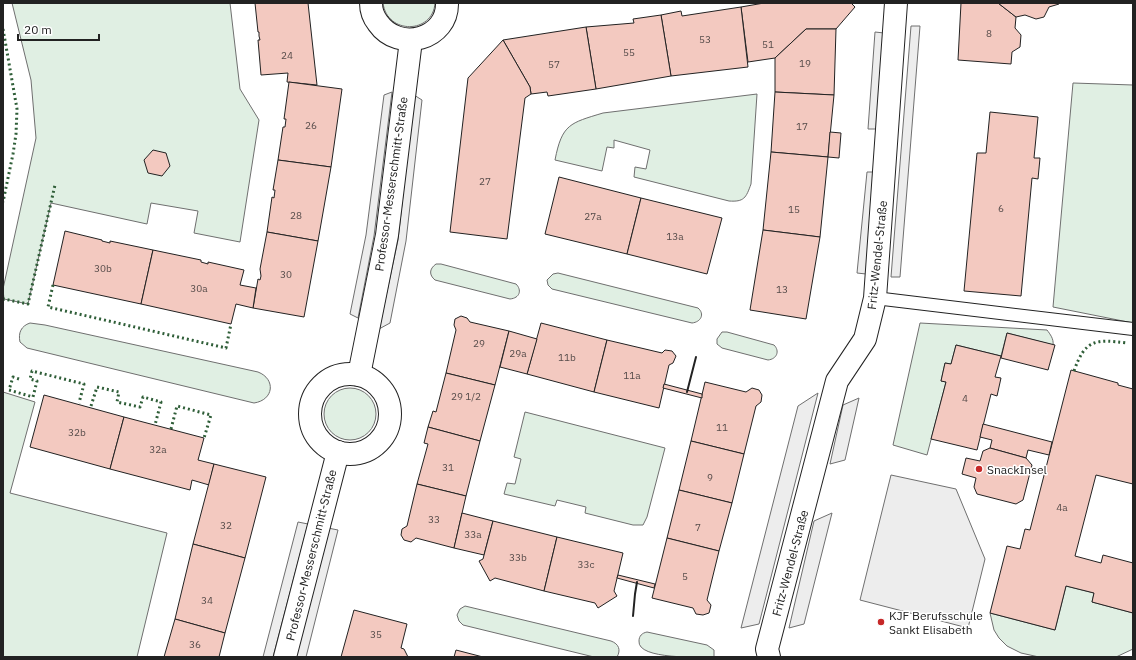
<svg xmlns="http://www.w3.org/2000/svg" width="1136" height="660" font-family="'IBM Plex Sans',sans-serif">
	<style>
		.green { fill: #e0efe3; stroke: #6f6f6f }
		.parking { fill: #ededed; stroke: #6f6f6f }
		.building { fill: #f3c9c0; stroke: #222 }
		.lines { fill: none; stroke-linecap: round; stroke-linejoin: round }
		.service-casing { stroke: #222; stroke-width: 14 }
		.minor-casing { stroke: #222; stroke-width: 24 }
		.service { stroke: #fff; stroke-width: 12 }
		.minor { stroke: #fff; stroke-width: 22 }
		.hedge { stroke: #2f5e38; stroke-width: 3; stroke-dasharray: 2 3; stroke-linecap: butt }
		.wall { stroke: #222; stroke-width: 2 }
		.poi-dot { fill: #c62828; stroke: #fff; stroke-width: 1.5 }
		.labels { text-anchor: middle; dominant-baseline: central; stroke-width: 3; stroke-linejoin: round; paint-order: stroke }
		.number-label { font-size: 10px; fill: #564c4a }
		.street-label { font-size: 12px; fill: #222; stroke: #fff }
		.poi-label { font-size: 12px; fill: #222; stroke: #fff; text-anchor: start }
	</style>
	<rect width="100%" height="100%" fill="#fff"/>
	<g class="green">
		<path d="M12,3h218l10,86 19,31 -19,122 -46,-9 4,-22 -47,-8 -4,21 -96,-21 -23,101 -24,-5 -1,-10 33,-151 -5,-58z"/>
		<path d="M383,3h52c-2,31 -48,32 -52,0z"/>
		<path d="M1073,83l60,2v238l-80,-16z"/>
		<path d="M757,94l-6,90c-5,14 -7,18 -22,17l-95,-24 1,-10 11,2 4,-19 -36,-10v8l-7,-1 -5,24 -47,-11c7,-36 15,-37 48,-47z"/>
		<path d="M436,264h5l75,20c6,6 4,14 -6,15l-75,-19c-6,-5 -6,-11 1,-16z"/>
		<path d="M558,273l140,35c7,6 3,14 -6,15l-140,-34 -4,-4 -1,-5 6,-6z"/>
		<path d="M30,323l15,2 213,47c18,7 16,28 -4,31l-227,-55 -7,-6c-2,-9 1,-16 10,-19z"/>
		<path d="M920,323l127,7c3,4 7,9 6,15l-46,-12 -6,23 -45,-11 -5,19 -6,-1 -4,18 5,1 -19,73 -34,-10z"/>
		<path d="M722,332h5l47,13c6,6 3,14 -6,15l-46,-12 -5,-4v-5z"/>
		<circle cx="350" cy="414" r="26"/>
		<path d="M3,392l32,10 -25,91 157,40 -30,124h-134z"/>
		<path d="M525,412l140,36 -18,69 -4,8h-10l-48,-12 1,-6 -29,-7 -2,6 -51,-12 3,-11 8,1 6,-25 -7,-2z"/>
		<path d="M1066,586l28,7 -2,9 41,11v36l-17,8h-77l-18,-4 -14,-7 -8,-8 -5,-8 -4,-17 65,17z"/>
		<path d="M465,606l146,35c8,3 10,9 6,16h-23l-131,-32 -4,-4 -2,-6 3,-6z"/>
		<path d="M647,632l60,13 7,5v7c-12,0 -77,3 -75,-16 0,-5 3,-8 8,-9z"/>
	</g>
	<g class="parking">
		<path d="M911,26h9l-20,251h-9z"/>
		<path d="M875,32l9,1 -7,96h-9z"/>
		<path d="M392,92l-18,144 -16,82 -8,-4 16,-79 18,-140z"/>
		<path d="M414,95l8,5 -16,141 -16,82 -11,6 19,-89z"/>
		<path d="M867,172h9l-10,102 -9,-1z"/>
		<path d="M818,393l-59,231 -18,4 57,-222z"/>
		<path d="M859,398l-14,62 -15,4 13,-59z"/>
		<path d="M891,475l65,14 29,70 -17,69 -108,-28z"/>
		<path d="M832,513l-28,111 -15,4 25,-107z"/>
		<path d="M298,522l10,2 -35,133h-10z"/>
		<path d="M328,528l10,2 -32,127h-11z"/>
	</g>
	<g class="building">
		<path d="M255,3h53l9,82 -30,-3 1,-9 -27,2 -3,-35h2l-1,-4v-4h-1z"/>
		<path d="M764,3h87l4,4 -19,22h-30l-31,29 -27,4 -7,-55z"/>
		<path d="M961,3h37l18,14 -1,11 6,7 -1,12 -8,5 -1,12 -53,-4z"/>
		<path d="M998,3h61v1l-10,3 -5,10 -8,2 -11,-4 -9,2z"/>
		<path d="M741,7l7,60 -77,9 -10,-61 20,-4 1,5z"/>
		<path d="M661,15l10,61 -75,13 -10,-62 48,-4 -1,-4z"/>
		<path d="M586,27l10,62 -48,7 -1,-4 -16,2 -1,-7 -27,-47z"/>
		<path d="M806,29h30l-2,66 -59,-3v-34z"/>
		<path d="M503,40l27,47 1,7 -6,4 -18,141 -57,-7 18,-154z"/>
		<path d="M289,82l53,7 -11,78 -53,-7 5,-33h2l1,-8h-2z"/>
		<path d="M775,92l59,3 -6,62 -57,-5z"/>
		<path d="M990,112l48,5 -4,41h6l-2,21 -6,-1 -11,118 -57,-5 13,-138h9z"/>
		<path d="M830,132l11,1 -2,25 -11,-1z"/>
		<path d="M153,150l13,3 4,13 -8,10 -14,-3 -4,-13z"/>
		<path d="M771,152l57,5 -8,80 -57,-7z"/>
		<path d="M278,160l53,7 -13,74 -51,-9 5,-35 2,1 1,-8h-2z"/>
		<path d="M559,177l82,21 -14,56 -82,-20z"/>
		<path d="M641,198l81,20 -15,56 -80,-20z"/>
		<path d="M763,230l57,7 -14,82 -56,-9z"/>
		<path d="M65,231l37,9v1l8,2v-2l43,9 -12,54 -88,-19z"/>
		<path d="M267,232l51,9 -14,76 -51,-9 5,-29 2,1 1,-4 -1,-7z"/>
		<path d="M153,250l48,10v2l7,2v-2l36,8 -4,15 16,3 -3,20 -17,-4 -5,20 -90,-20z"/>
		<path d="M461,316l6,2 3,4 39,9 -14,54 -49,-12 10,-43 -2,-5 1,-6z"/>
		<path d="M541,323l66,17 -13,52 -67,-18z"/>
		<path d="M509,331l28,8 -10,35 -27,-7z"/>
		<path d="M1007,333l48,12 -7,25 -47,-12z"/>
		<path d="M607,340l55,13 3,-3 7,1 4,5 -3,7 -4,2 -10,43 -65,-16z"/>
		<path d="M956,345l45,11 -6,21 6,1 -4,18 -6,-2 -14,56 -46,-11 15,-57 -5,-1 4,-18 6,1z"/>
		<path d="M1071,370l47,13v2l15,4v95l-37,-9 -21,81 26,7 2,-8 30,8v50l-41,-11 2,-9 -28,-7 -11,44 -65,-17 17,-67 13,3 5,-20 5,1z"/>
		<path d="M446,373l49,12 -15,56 -52,-14 5,-16 3,1z"/>
		<path d="M705,382l41,10 6,-4 7,2 3,5 -1,7 -5,4 -12,48 -53,-13z"/>
		<path d="M664,384l38,10v4l-39,-10z"/>
		<path d="M44,395l80,22 -14,52 -80,-22z"/>
		<path d="M124,417l80,21 -6,22 16,4 -5,21 -17,-5 -2,10 -80,-21z"/>
		<path d="M983,424l69,18 -3,13 -21,-5 -2,8 -36,-10 2,-8 -12,-3z"/>
		<path d="M428,427l52,14 -14,55 -49,-12 11,-40 -4,-1z"/>
		<path d="M691,441l53,13 -12,49 -53,-13z"/>
		<path d="M990,448l36,10 6,7 -9,35 -7,4 -39,-10 -3,-7 2,-9 -14,-4 4,-16 14,3 3,-10z"/>
		<path d="M214,464l52,13 -21,81 -52,-14z"/>
		<path d="M417,484l49,12 -12,52 -38,-10 -5,4 -7,-2 -3,-5 1,-6 5,-3z"/>
		<path d="M679,490l53,13 -13,48 -52,-13z"/>
		<path d="M462,513l31,8 -9,34 -30,-7z"/>
		<path d="M493,521l64,16 -13,54 -49,-13 -5,3 -11,-20 4,-2z"/>
		<path d="M557,537l66,16 -9,38 3,5 -19,12 -3,-5 -51,-12z"/>
		<path d="M667,538l52,13 -12,49 4,5 -2,8 -6,2 -7,-1 -3,-6 -41,-10z"/>
		<path d="M193,544l52,14 -20,75 -50,-14z"/>
		<path d="M618,575l37,9 -1,4 -37,-10z"/>
		<path d="M354,610l53,14 -6,24 3,1 4,8h-67z"/>
		<path d="M175,619l50,14 -6,24h-55z"/>
		<path d="M456,650l27,7h-29z"/>
	</g>
	<g class="lines">
		<defs>
			<path id="service" d="M875,298l258,31"/>
			<g id="minor">
				<path d="M371,3c0,7 3,15 7,20 21,30 70,16 69,-20"/>
				<circle cx="350" cy="414" r="40"/>
				<path d="M359,375l28,-140 24,-195"/>
				<path d="M285,657l53,-205"/>
				<path d="M769,657l-2,-8 70,-268 28,-42 10,-41 21,-295"/>
			</g>
		</defs>
		<use href="#service" class="service-casing"/>
		<use href="#minor" class="minor-casing"/>
		<use href="#service" class="service"/>
		<use href="#minor" class="minor"/>
		<g class="hedge">
			<path d="M3,29l14,80 -1,25 -3,20 -10,48"/>
			<path d="M53,285l-5,22 178,41 5,-24"/>
			<path d="M3,300l1,-1 24,5 27,-119"/>
			<path d="M1074,371c11,-32 22,-32 53,-28"/>
			<path d="M19,379l-6,-2 -4,13 24,7 4,-16 -7,-2 2,-8 52,13 -5,19"/>
			<path d="M91,406l6,-19 22,5 -2,10 23,5 3,-10 18,5 -6,23"/>
			<path d="M171,429l6,-23 34,9 -7,23"/>
		</g>
		<g class="wall">
			<path d="M687,392l9,-35"/>
			<path d="M633,616l2,-22 2,-12"/>
		</g>
	</g>
	<g class="poi-dot">
		<circle cx="979" cy="469" r="4"/>
		<circle cx="881" cy="622" r="4"/>
	</g>
	<g class="labels">
		<g class="number-label">
			<text x="989" y="33">8</text>
			<text x="705" y="39">53</text>
			<text x="768" y="44">51</text>
			<text x="629" y="52">55</text>
			<text x="287" y="55">24</text>
			<text x="805" y="63">19</text>
			<text x="554" y="64">57</text>
			<text x="311" y="125">26</text>
			<text x="802" y="126">17</text>
			<text x="485" y="181">27</text>
			<text x="1001" y="208">6</text>
			<text x="794" y="209">15</text>
			<text x="296" y="215">28</text>
			<text x="593" y="216">27a</text>
			<text x="675" y="236">13a</text>
			<text x="103" y="268">30b</text>
			<text x="286" y="274">30</text>
			<text x="199" y="288">30a</text>
			<text x="782" y="289">13</text>
			<text x="479" y="343">29</text>
			<text x="518" y="353">29a</text>
			<text x="567" y="357">11b</text>
			<text x="632" y="375">11a</text>
			<text x="466" y="396">29 1/2</text>
			<text x="965" y="398">4</text>
			<text x="722" y="427">11</text>
			<text x="77" y="432">32b</text>
			<text x="158" y="449">32a</text>
			<text x="448" y="467">31</text>
			<text x="710" y="477">9</text>
			<text x="1062" y="507">4a</text>
			<text x="434" y="519">33</text>
			<text x="226" y="525">32</text>
			<text x="698" y="527">7</text>
			<text x="473" y="534">33a</text>
			<text x="518" y="557">33b</text>
			<text x="586" y="564">33c</text>
			<text x="685" y="576">5</text>
			<text x="207" y="600">34</text>
			<text x="376" y="634">35</text>
			<text x="195" y="644">36</text>
		</g>
		<g class="street-label">
			<text transform="translate(391 184) rotate(-82)">Professor-Messerschmitt-Straße</text>
			<text transform="translate(877 255) rotate(-84)">Fritz-Wendel-Straße</text>
			<text transform="translate(311 555) rotate(-76)">Professor-Messerschmitt-Straße</text>
			<text transform="translate(790 563) rotate(-75)">Fritz-Wendel-Straße</text>
		</g>
		<g class="poi-label">
			<text x="987" y="469">SnackInsel</text>
			<text x="889" y="615">KJF Berufsschule<tspan x="889" dy="14">Sankt Elisabeth</tspan></text>
		</g>
	</g>
	<rect width="1136" height="660" fill="none" stroke="#222222" stroke-width="8"/>
	<path d="M18 34v6h81v-6" fill="none" stroke="#222222" stroke-width="2"/>
	<text x="24" y="34" font-size="12" fill="#222222" stroke="#ffffff" stroke-width="3" paint-order="stroke">20 m</text>
</svg>
